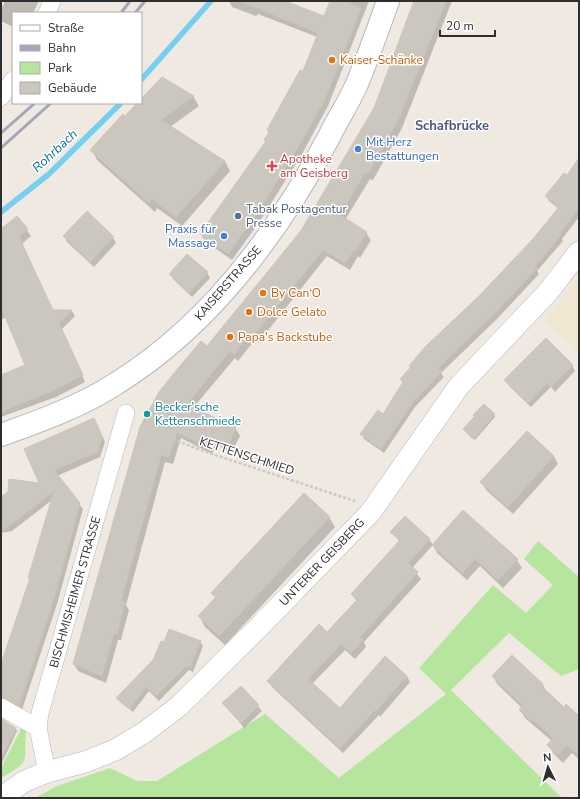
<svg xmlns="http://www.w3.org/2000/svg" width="580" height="799" font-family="'Nunito Sans',sans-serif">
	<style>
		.education { fill: #f0e6d1 }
		.green { fill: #b6e59e }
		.shadow { fill: #0003 }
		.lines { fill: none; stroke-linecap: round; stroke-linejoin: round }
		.stream { stroke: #75cff0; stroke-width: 5.5 }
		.building { fill: #cbc7bf; stroke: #cbc5ba }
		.minor-casing { stroke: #b4b7c1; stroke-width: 18 }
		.tertiary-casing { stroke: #b4b7c1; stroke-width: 22 }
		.secondary-casing { stroke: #b4b7c1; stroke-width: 24 }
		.path { stroke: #c9c9c9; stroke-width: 2.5; stroke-dasharray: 3 2; stroke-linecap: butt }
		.minor { stroke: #fff; stroke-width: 17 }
		.tertiary { stroke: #fff; stroke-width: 21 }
		.secondary { stroke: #fff; stroke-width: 22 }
		.rail { stroke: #a3a6b8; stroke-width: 3 }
		.food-dot { fill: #e8710a; stroke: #fff; stroke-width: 1.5 }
		.shop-dot { fill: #3f7fe0; stroke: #fff; stroke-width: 1.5 }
		.health-dot { fill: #e0444e; stroke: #fff; stroke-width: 1.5 }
		.service-dot { fill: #5c6f8a; stroke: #fff; stroke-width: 1.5 }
		.culture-dot { fill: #0f9aa8; stroke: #fff; stroke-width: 1.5 }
		.labels { text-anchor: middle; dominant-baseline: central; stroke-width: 3; stroke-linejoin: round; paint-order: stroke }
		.food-label { font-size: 12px; fill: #c56008; stroke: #fff; text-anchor: start }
		.shop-label { font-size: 12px; fill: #366cbe; stroke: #fff; text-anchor: start }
		.health-label { font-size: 12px; fill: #be3a42; stroke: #fff; text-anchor: start }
		.service-label { font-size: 12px; fill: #4e5e75; stroke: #fff; text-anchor: start }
		.street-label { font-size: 12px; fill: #2e2e2e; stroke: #fff }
		.culture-label { font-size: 12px; fill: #0d838f; stroke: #fff; text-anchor: start }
		.neighbourhood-label { font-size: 13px; font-weight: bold; fill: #4d5680; stroke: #fff }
		.water-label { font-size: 13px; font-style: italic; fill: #0d6fa3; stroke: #fff }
	</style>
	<rect width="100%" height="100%" fill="#efe9e1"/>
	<path class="education" d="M579,279v73l-34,-32z"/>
	<g class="green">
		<path d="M538,541l41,36v92l-18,7 -52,-43 -58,57 111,108h-527l22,-12 53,-18 27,13h20l108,-67 74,64 107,-84 -27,-26 74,-83 33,28 27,-28 -29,-26z"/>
		<path d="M22,727l4,3c-3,32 7,30 -25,48v-10z"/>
	</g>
	<g class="shadow">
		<path d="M5,1h34l-6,12h-20v14l-12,-6v-11z"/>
		<path d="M229,1h53l43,17 6,-17h38l-41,105 -26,48 -42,67 -28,39 -27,-19 -4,-7 66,-92 37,-70 13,-35 -59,-23 -2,2 -24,-9z"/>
		<path d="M415,1h37l-50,127 -29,52 -3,-1 -25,41 21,13 5,7 -11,18 -2,-2 -8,14 -23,-14 -69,87 -4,-2 -16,20 -3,-3 -42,50 43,21 4,7 -8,16 -15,-7 -5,9 -31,-16 -8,26 -8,-2 -39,143 3,5 -8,30h-3l-12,43 -28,-12 -4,-7 67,-236 160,-195 74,-125z"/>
		<path d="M193,96l6,10 -29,21 55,34 5,10 -48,55 -25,-18 -2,4 -58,-52 -5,-10 46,-47h3v-3z"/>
		<path d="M579,160v57l-17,22 1,2 -26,30 2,3 -41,44 -57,55 3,4 -29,30 -31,46 -20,-14 -2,-5 21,-19 20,-31 -2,-5 11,-11 -2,-2 70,-69 52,-56 27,-32 -10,-8 -3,-5 21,-19z"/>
		<path d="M17,217l14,19 -9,8 31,67h19l3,5 -13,13 23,53 -29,15 -55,20v-42l25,-9 -20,-49 -5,3v-91z"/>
		<path d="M64,236l49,2 3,5 -22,24 -27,-25z"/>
		<path d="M207,273l3,5 -18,19 -19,-18 -3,-5z"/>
		<path d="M572,365l3,6 -20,21 -4,-5 -20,20 -22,-21 -3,-6z"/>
		<path d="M494,414l1,3 -20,23 -11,-11 11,-12 -1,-2z"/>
		<path d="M97,424l8,18 -5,15 -43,19 26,33 -26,95 -35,106 -21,-7v-37l29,-86 -1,-3 23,-77 -40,31 -11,2v-34l40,-15 -16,-35z"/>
		<path d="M527,432l27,24 4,8 -45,50 -27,-24 -4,-8z"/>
		<path d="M463,511l54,49 5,8 -19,20 -23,-22 -13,14 -30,-27 -4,-8 -21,23 9,11 -57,63 2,5 -11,12 -10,-9 -33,34 28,26 45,-52 22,18 3,6 -30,35 -1,-2 -36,38 -71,-66 -3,-6 50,-56 8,8 30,-31 -5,-8 48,-52 -8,-10 13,-14 24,21 4,6z"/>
		<path d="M329,517l6,10 -110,118 -20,-18 -6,-11 17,-18 -3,-5z"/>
		<path d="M200,642l3,4 -10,26 -4,-2 -30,31 -10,-10 -16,21 -13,-10 -3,-4 37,-37z"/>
		<path d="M512,656l31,29 5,9 16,15 15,8v42l-7,-6 -9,10 -10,-10 -5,-8 4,-4 -27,-23 -5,-8 2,-2 -25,-24 -4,-8z"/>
		<path d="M241,687l21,24 -18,17 -20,-25z"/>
		<path d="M1,720l14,7 2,4 -16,34z"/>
	</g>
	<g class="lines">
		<g class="stream">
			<path d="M141,80l70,-79"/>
			<path d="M1,212l48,-38 72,-71"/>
		</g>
	</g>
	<g class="building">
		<path d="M240,1h45l39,15 6,-15h12l19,7 -36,91 -27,48 -35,57 -35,50 -28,-20 66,-93 -2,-1 5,-8 -2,-2 33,-60 3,1 15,-38z"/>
		<path d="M414,1h32l-48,119 -30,53 -3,-1 -25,43 27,17 -11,19 -2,-1 -9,13 -22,-13 -70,86 -3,-2 -16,20 -4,-3 -43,53 49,24 -8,17 -15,-7 -5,9 -31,-15 -8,25 -8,-2 -40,146 4,1 -8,32 -3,-1 -12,43 -29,-12 67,-237 19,-35 20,-25 22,-26 6,5 93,-114 74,-124z"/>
		<path d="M162,77l32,19 -33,24 64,41 -49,56 -24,-18 -3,4 -59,-53 33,-36 2,2 12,-13h4v-4z"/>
		<path d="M579,158v50l-20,26 2,1 -26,31 2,2 -41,44 -58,56 4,3 -29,31 -32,47 -21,-15 18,-24 5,4 20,-32 -3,-3 11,-12 -2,-1 16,-19 54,-51 53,-56 27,-33 -14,-11 19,-23 3,2z"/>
		<path d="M87,211l27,26 -24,25 -27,-26z"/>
		<path d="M17,216l11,13 -9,8 34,73h19l-13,13 24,52 -31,16 -51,21v-37l24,-10 -24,-58v-78z"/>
		<path d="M187,254l21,18 -19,21 -20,-19z"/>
		<path d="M546,338l27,27 -22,22 -4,-4 -19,20 -24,-23z"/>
		<path d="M484,404l11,10 -22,25 -10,-10 11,-12 3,2 -4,-4z"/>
		<path d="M94,418l8,18 -4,16 -44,18 26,33 -26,95 -35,108 -18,-9v-33l29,-86h-2l26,-87 -53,41v-35l7,-5 1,-13 30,4 -15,-34z"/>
		<path d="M527,431l27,25 -46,51 -28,-25z"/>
		<path d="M304,493l26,24 -111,119 -21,-20 18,-19 -5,-4z"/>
		<path d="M463,510l55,49 -20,21 -23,-21 -13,14 -30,-28z"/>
		<path d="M405,516l25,23 -22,24 10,9 -58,65 3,3 -12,13 -10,-9 -33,35 32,29 45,-52 22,20 -31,35 -1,-1 -35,38 -73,-67 52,-57 8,8 30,-32 -6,-6 49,-54 -10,-8z"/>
		<path d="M169,629l32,12 -11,26 -4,-1 -30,30 -10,-9 -16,21 -14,-10 37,-38 8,-19 3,1z"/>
		<path d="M512,655l31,29 -2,2 23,21 2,-3 13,12v40l-12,-11 -9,10 -11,-10 6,-7 -20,-18 -2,1 -12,-11 4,-4 -31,-30z"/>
		<path d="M241,686l18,19 -18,18 -19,-20z"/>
		<path d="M1,718l15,11 -15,29z"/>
	</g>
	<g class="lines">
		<defs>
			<g id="minor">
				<path d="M47,13l5,-12"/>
				<path d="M1,97l12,-17"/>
				<path d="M1,707l37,21"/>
				<path d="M47,772l-9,-44 2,-15 86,-300"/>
			</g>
			<path id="tertiary" d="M1,798l22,-16 24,-10 38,-10 30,-12 30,-18 34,-26 81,-80 110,-113 89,-127 89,-94 31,-40"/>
			<path id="secondary" d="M1,435c39,-14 81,-29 116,-52 93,-58 161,-150 212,-246 8,-17 19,-33 27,-51 12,-28 22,-57 32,-85"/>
		</defs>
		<use href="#minor" class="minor-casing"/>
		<use href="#tertiary" class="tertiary-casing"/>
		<use href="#secondary" class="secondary-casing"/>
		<path class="path" d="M140,427l72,27 143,47"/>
		<use href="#minor" class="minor"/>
		<use href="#tertiary" class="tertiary"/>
		<use href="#secondary" class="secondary"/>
		<g class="rail">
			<path d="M121,13l9,-12"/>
			<path d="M135,13l10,-12"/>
			<path d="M1,133l34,-30"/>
			<path d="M1,148l50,-45"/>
		</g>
	</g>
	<g class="food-dot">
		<circle cx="332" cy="60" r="4"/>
		<circle cx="263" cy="293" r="4"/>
		<circle cx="249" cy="312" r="4"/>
		<circle cx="230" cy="337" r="4"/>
	</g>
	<g class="shop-dot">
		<circle cx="358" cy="149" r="4"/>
		<circle cx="224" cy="236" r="4"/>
	</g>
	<path class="health-dot" d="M270 160h4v4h4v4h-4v4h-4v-4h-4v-4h4z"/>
	<circle class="service-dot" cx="238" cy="216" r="4"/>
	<circle class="culture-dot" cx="147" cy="414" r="4"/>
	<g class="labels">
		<g class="food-label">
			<text x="340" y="60">Kaiser-Schänke</text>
			<text x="271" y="293">By Can‘O</text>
			<text x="257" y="312">Dolce Gelato</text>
			<text x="238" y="337">Papa's Backstube</text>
		</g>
		<g class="shop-label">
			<text x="366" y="142">Mit Herz<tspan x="366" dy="14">Bestattungen</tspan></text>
			<text x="216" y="229" text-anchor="end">Praxis für<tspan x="216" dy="14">Massage</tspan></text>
		</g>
		<g class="health-label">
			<text x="280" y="159">Apotheke<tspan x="280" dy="14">am Geisberg</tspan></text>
		</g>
		<g class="service-label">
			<text x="246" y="209">Tabak Postagentur<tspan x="246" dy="14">Presse</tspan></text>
		</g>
		<g class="street-label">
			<text transform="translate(228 283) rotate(-49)">KAISERSTRASSE</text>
			<text transform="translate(247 456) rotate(18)">KETTENSCHMIED</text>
			<text transform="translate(322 562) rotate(-46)">UNTERER GEISBERG</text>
			<text transform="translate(75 592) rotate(-74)">BISCHMISHEIMER STRASSE</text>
		</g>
		<g class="culture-label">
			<text x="155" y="407">Becker'sche<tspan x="155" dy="14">Kettenschmiede</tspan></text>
		</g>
		<g class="neighbourhood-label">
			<text x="452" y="126">Schafbrücke</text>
		</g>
		<g class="water-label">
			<text transform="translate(55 151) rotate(-43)">Rohrbach</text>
		</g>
	</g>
	<rect width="580" height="799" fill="none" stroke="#2e2e2e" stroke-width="4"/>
	<rect x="12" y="12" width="130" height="92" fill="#ffffff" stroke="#ababab"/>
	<rect x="20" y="25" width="20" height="6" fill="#ffffff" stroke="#ababab"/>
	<text x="48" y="32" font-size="12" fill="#2e2e2e">Straße</text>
	<rect x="20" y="45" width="20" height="6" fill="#a3a6b8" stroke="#ababab"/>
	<text x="48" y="52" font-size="12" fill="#2e2e2e">Bahn</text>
	<rect x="20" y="62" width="20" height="12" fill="#b6e59e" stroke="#ababab"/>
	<text x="48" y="72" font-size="12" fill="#2e2e2e">Park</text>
	<rect x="20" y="82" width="20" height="12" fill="#cbc7bf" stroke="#ababab"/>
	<text x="48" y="92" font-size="12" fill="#2e2e2e">Gebäude</text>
	<g transform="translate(548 767) rotate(355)" stroke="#ffffff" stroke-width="3" paint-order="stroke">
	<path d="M0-3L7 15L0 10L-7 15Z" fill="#2e2e2e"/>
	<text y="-6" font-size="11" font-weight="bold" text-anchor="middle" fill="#2e2e2e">N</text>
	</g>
	<path d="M440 30v6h55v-6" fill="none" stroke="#2e2e2e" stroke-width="2"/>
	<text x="446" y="30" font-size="12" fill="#2e2e2e" stroke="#ffffff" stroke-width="3" paint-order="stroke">20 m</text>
</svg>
